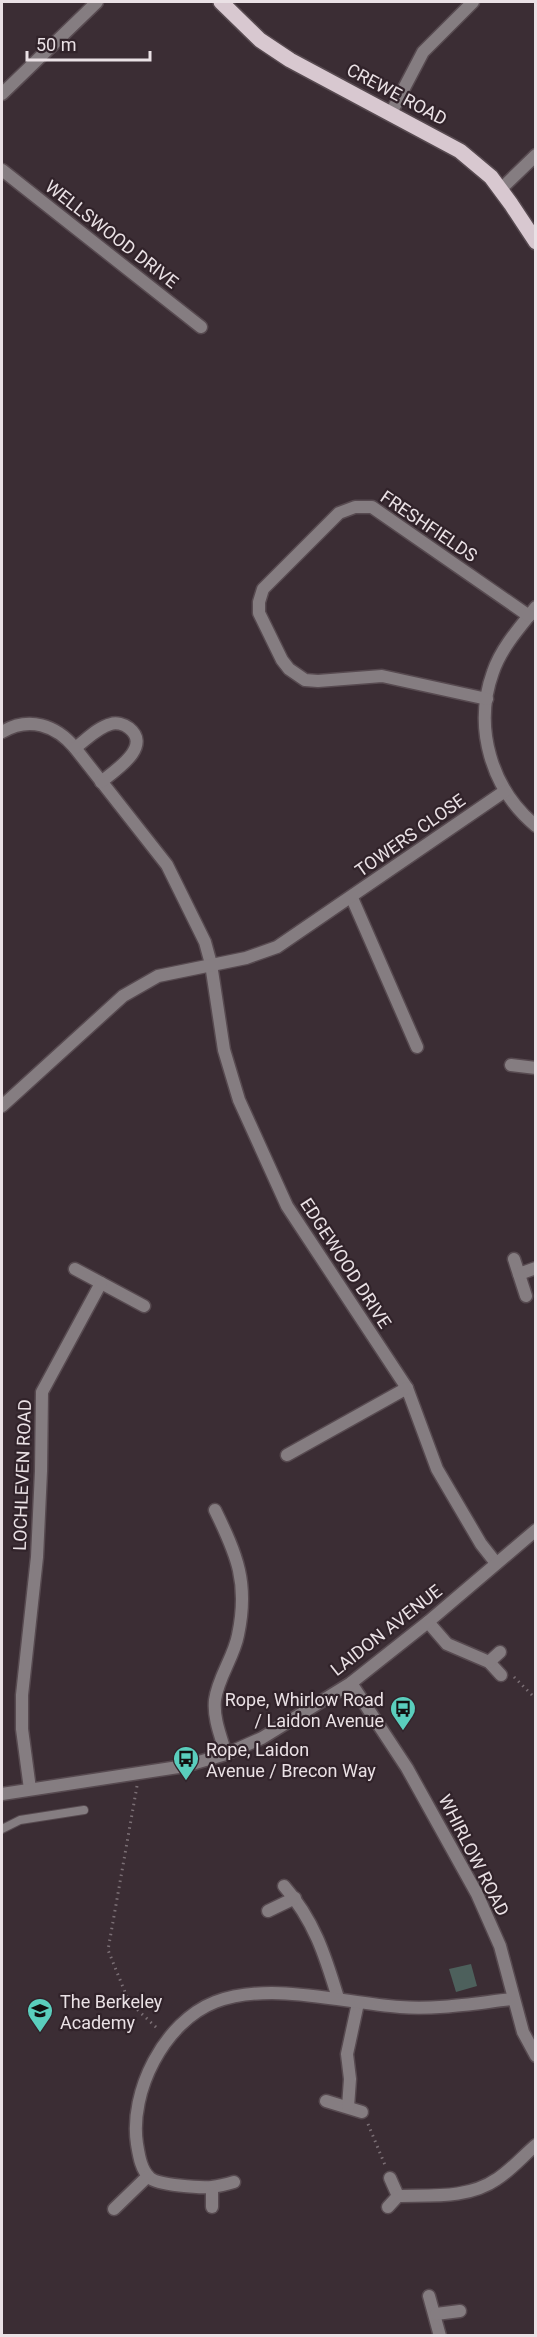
<svg xmlns="http://www.w3.org/2000/svg" width="537" height="2337" font-family="Roboto,sans-serif">
	<style>
		.building { fill: #4d605c }
		.lines { fill: none; stroke-linecap: round; stroke-linejoin: round }
		.service-casing { stroke: #574a50; stroke-width: 10 }
		.minor-casing { stroke: #574a50; stroke-width: 15 }
		.tertiary-casing { stroke: #574a50; stroke-width: 15 }
		.primary-casing { stroke: #574a50; stroke-width: 18 }
		.path { stroke: #7b6f75; stroke-width: 3; stroke-dasharray: 1.5 4.5; stroke-linecap: butt }
		.service { stroke: #857d81; stroke-width: 8 }
		.minor { stroke: #857d81; stroke-width: 12 }
		.tertiary { stroke: #857d81; stroke-width: 12 }
		.primary { stroke: #d8c8d0; stroke-width: 15 }
		.labels { text-anchor: middle; dominant-baseline: central; stroke-width: 4.5; stroke-linejoin: round; paint-order: stroke }
		.street-label { font-size: 18px; fill: #eae1e5; stroke: #31232a }
		.poi-label { font-size: 18px; fill: #eae1e5; stroke: #31232a; text-anchor: start }
	</style>
	<rect width="100%" height="100%" fill="#3b2d34"/>
	<path class="building" d="M471,1964l6,22 -21,6 -7,-23z"/>
	<g class="lines">
		<defs>
			<path id="service" d="M2,1829l18,-9 64,-10"/>
			<g id="minor">
				<path d="M391,113l32,-61 50,-50"/>
				<path d="M2,170l199,157"/>
				<path d="M501,189l35,-34"/>
				<path d="M536,607c-16,20 -35,41 -43,65 -20,55 -2,117 43,154"/>
				<path d="M487,699l-105,-23 -64,5 -13,-1 -16,-11 -7,-9 -23,-47v-11l4,-13 76,-76 16,-6h17l157,109"/>
				<path d="M2,732c27,-16 54,-7 73,16l92,117 38,77 6,22 13,86 15,50 48,106 120,182 30,81 44,75 15,19"/>
				<path d="M75,748c11,-8 23,-21 36,-24 5,-2 13,0 18,4 24,19 -15,43 -28,54"/>
				<path d="M352,898l65,149"/>
				<path d="M511,1065l25,3"/>
				<path d="M2,1106l121,-110 35,-20 88,-18 31,-11 228,-156"/>
				<path d="M514,1259l12,37"/>
				<path d="M75,1269l69,37"/>
				<path d="M519,1274l17,-6"/>
				<path d="M287,1455l120,-67"/>
				<path d="M215,1510c22,45 34,73 23,125 -4,22 -20,42 -23,65 -2,18 6,37 11,54"/>
				<path d="M428,1622l19,22 42,18 12,13"/>
				<path d="M489,1662l11,-10"/>
				<path d="M30,1789l-8,-60v-34l15,-138 4,-86 1,-79 59,-109"/>
				<path d="M284,1886c30,34 41,69 54,112"/>
				<path d="M268,1911l27,-13"/>
				<path d="M326,2101l36,11"/>
				<path d="M348,2107l2,-28 -3,-25 11,-51"/>
				<path d="M390,2178l8,18"/>
				<path d="M234,2182c-7,2 -15,4 -22,5 -12,1 -54,-2 -62,-9 -9,-8 -11,-22 -13,-34 -8,-52 27,-122 78,-142 56,-21 127,1 185,5 37,3 76,-4 113,-8"/>
				<path d="M212,2187v20"/>
				<path d="M388,2207l10,-11c33,-1 70,3 99,-17 14,-9 26,-23 39,-34"/>
				<path d="M114,2209l34,-33"/>
				<path d="M429,2296l11,40"/>
				<path d="M436,2314l24,-3"/>
			</g>
			<g id="tertiary">
				<path d="M2,94l95,-92"/>
				<path d="M351,1683l56,85 70,126 23,52 23,86 13,24"/>
				<path d="M2,1794l183,-28 41,-12 36,-16 89,-55 77,-61 108,-92"/>
			</g>
			<path id="primary" d="M221,2l39,38 30,20 170,91 31,26 20,27 25,38"/>
		</defs>
		<use href="#service" class="service-casing"/>
		<use href="#minor" class="minor-casing"/>
		<use href="#tertiary" class="tertiary-casing"/>
		<use href="#primary" class="primary-casing"/>
		<g class="path">
			<path d="M514,1677l22,22"/>
			<path d="M137,1786l-29,164 21,52 29,27"/>
			<path d="M368,2124l17,41"/>
		</g>
		<use href="#service" class="service"/>
		<use href="#minor" class="minor"/>
		<use href="#tertiary" class="tertiary"/>
		<use href="#primary" class="primary"/>
	</g>
	<defs>
		<symbol id="bus-pin" viewBox="-11 -11 22 30"><path d="M0 17L-7.5 6A9.5 9.5 0 1 1 7.5 6Z" fill="#5acebd" stroke="#31232a"/><path d="M-5-6H5V4H4V6H2V4H-2V6H-4V4H-5ZM-3.5-4V0h7V-4ZM-3.5 1.2v1.5H-2V1.2ZM2 1.2v1.5H3.5V1.2Z" fill="#111"/></symbol>
		<symbol id="school-pin" viewBox="-11 -11 22 30"><path d="M0 17L-7.5 6A9.5 9.5 0 1 1 7.5 6Z" fill="#5acebd" stroke="#31232a"/><path d="M0-5L7-2L0 1L-7-2ZM-4 1L0 2.5L4 1V4Q0 6-4 4Z" fill="#111"/></symbol>
	</defs>
	<g fill-rule="evenodd">
		<use href="#bus-pin" x="388" y="1694" width="30" height="40"/>
		<use href="#bus-pin" x="171" y="1744" width="30" height="40"/>
		<use href="#school-pin" x="25" y="1996" width="30" height="40"/>
	</g>
	<g class="labels">
		<g class="street-label">
			<text transform="translate(397 94) rotate(28)">CREWE ROAD</text>
			<text transform="translate(112 234) rotate(38)">WELLSWOOD DRIVE</text>
			<text transform="translate(429 526) rotate(34)">FRESHFIELDS</text>
			<text transform="translate(410 835) rotate(-35)">TOWERS CLOSE</text>
			<text transform="translate(346 1263) rotate(57)">EDGEWOOD DRIVE</text>
			<text transform="translate(22 1475) rotate(-88)">LOCHLEVEN ROAD</text>
			<text transform="translate(386 1630) rotate(-38)">LAIDON AVENUE</text>
			<text transform="translate(474 1855) rotate(63)">WHIRLOW ROAD</text>
		</g>
		<g class="poi-label">
			<text x="384" y="1699" text-anchor="end">Rope, Whirlow Road<tspan x="384" dy="21">/ Laidon Avenue</tspan></text>
			<text x="206" y="1749">Rope, Laidon<tspan x="206" dy="21">Avenue / Brecon Way</tspan></text>
			<text x="60" y="2001">The Berkeley<tspan x="60" dy="21">Academy</tspan></text>
		</g>
	</g>
	<rect width="537" height="2337" fill="none" stroke="#eae1e5" stroke-width="6"/>
	<path d="M27 51v9h123v-9" fill="none" stroke="#eae1e5" stroke-width="3"/>
	<text x="36" y="51" font-size="18" fill="#eae1e5" stroke="#31232a" stroke-width="4.5" paint-order="stroke">50 m</text>
</svg>
